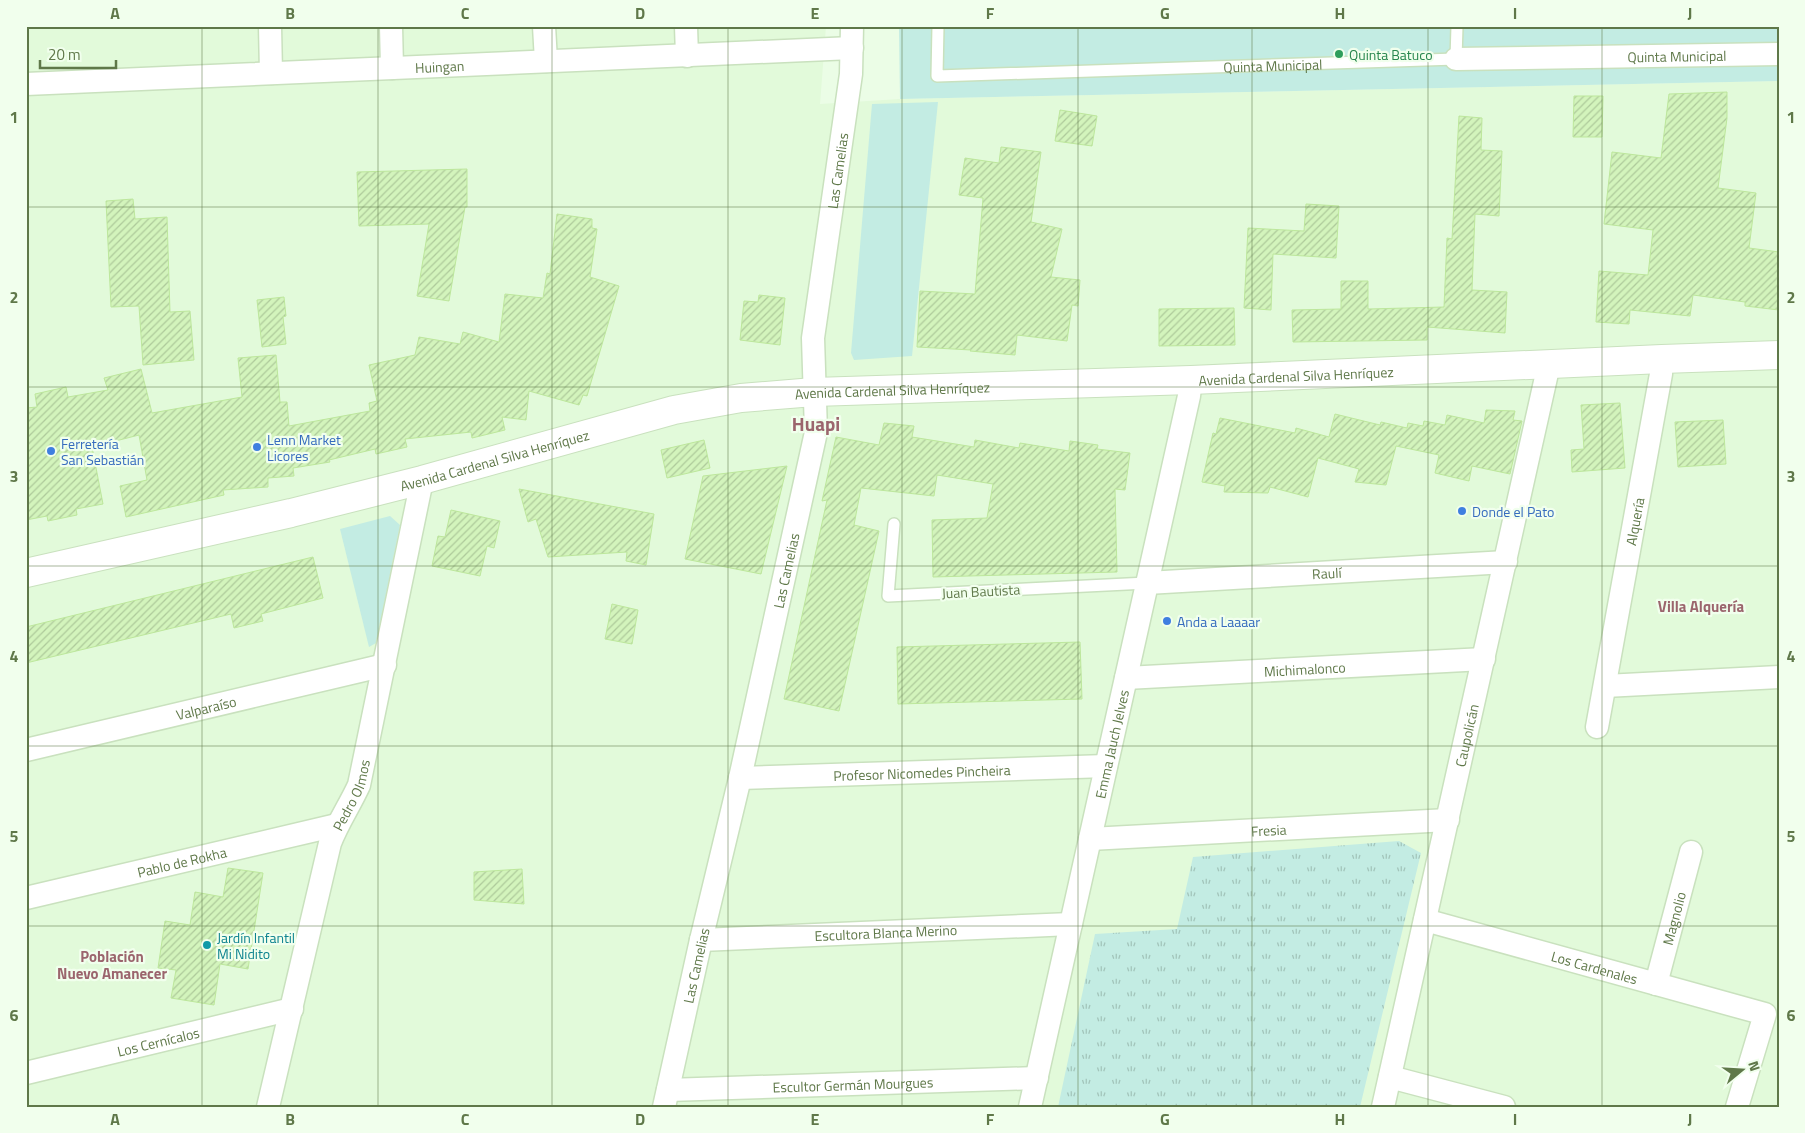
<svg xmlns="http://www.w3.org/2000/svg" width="1805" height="1133" font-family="'Titillium Web',sans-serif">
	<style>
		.residential { fill: #e2fada }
		.grass { fill: url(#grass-tufts) }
		.park { fill: #c3ece3 }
		.building { fill: url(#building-hatch); stroke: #bde79c }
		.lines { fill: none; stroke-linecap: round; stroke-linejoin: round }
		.service-casing { stroke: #c9e1be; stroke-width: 14 }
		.minor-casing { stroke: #c9e1be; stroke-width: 25 }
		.tertiary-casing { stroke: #c9e1be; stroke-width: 30 }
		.service { stroke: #fff; stroke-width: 11 }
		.minor { stroke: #fff; stroke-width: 22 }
		.tertiary { stroke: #fff; stroke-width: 28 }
		.grid { fill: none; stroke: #5f7849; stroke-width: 1; stroke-opacity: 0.55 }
		.leisure-dot { fill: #2e9e5b; stroke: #f1ffed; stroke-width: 2 }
		.shop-dot { fill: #3f7fe0; stroke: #f1ffed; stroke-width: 2 }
		.culture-dot { fill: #0f9aa8; stroke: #f1ffed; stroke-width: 2 }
		.labels { text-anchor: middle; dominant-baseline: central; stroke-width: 4.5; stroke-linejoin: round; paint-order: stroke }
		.leisure-label { font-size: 14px; fill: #27864d; stroke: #f1ffed; text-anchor: start }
		.street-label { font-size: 14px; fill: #5f7849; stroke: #f1ffed }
		.shop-label { font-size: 14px; fill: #366cbe; stroke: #f1ffed; text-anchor: start }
		.culture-label { font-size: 14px; fill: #0d838f; stroke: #f1ffed; text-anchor: start }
		.neighbourhood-label { font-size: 15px; font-weight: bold; fill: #9b656d; stroke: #f1ffed }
		.district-label { font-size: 19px; font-weight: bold; fill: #9b656d; stroke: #f1ffed }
		.neatline { fill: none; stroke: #5f7849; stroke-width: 2 }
		.grid-label { font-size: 16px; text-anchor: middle; font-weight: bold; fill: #5f7849 }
	</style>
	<defs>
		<pattern id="grass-tufts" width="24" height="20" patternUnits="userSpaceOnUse" patternTransform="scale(1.25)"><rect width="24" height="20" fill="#c3ece3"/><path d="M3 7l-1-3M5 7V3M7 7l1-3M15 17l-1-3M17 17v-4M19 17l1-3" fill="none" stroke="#a2c4ba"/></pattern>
		<pattern id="building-hatch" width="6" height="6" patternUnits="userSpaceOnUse" patternTransform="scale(1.25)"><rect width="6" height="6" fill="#d3f4bc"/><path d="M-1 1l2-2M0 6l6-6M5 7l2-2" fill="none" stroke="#aeca9b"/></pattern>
	</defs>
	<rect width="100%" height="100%" fill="#ebfde6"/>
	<path class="residential" d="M26,26h800l-6,78 80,-5 879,-18v1026h-1753z"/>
	<path class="grass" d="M1399,841l22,12 -61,254h-302l37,-173 82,-5 16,-72z"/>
	<g class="park">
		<path d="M899,26h880v55l-879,18z"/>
		<path d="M938,102l-26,254 -58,4 -3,-7 21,-249z"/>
		<path d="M390,516l10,9 -24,118 -7,4 -29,-118z"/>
	</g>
	<g class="building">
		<path d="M1727,92v26l-9,70 38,5 -7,55 30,4v58l-34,-4v-4l-52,-7 -3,21 -60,-6 -1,14 -33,-2 3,-51 49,4 5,-45 -49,-6 8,-72 49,6 8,-64z"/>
		<path d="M1574,96h29l-1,41h-29z"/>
		<path d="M1060,110l37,6 -5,30 -37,-5z"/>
		<path d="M1459,116l23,2 -1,32 21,1 -3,65 -24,-2 -3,76 35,2 -2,41 -78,-6v13l-134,2 -1,-32 49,-1v-28h27v28l76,-2 3,-69 5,1z"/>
		<path d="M1001,147l40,5 -10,70 31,7 -11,48 29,3 -2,26 -6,-1 -5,36 -50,-6 -2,20 -45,-4 1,-1 -54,-3 3,-56 55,3 8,-96 -24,-3 6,-37 34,5z"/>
		<path d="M467,169v38h-2l-16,94 -32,-5 12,-72 -70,2 -2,-54z"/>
		<path d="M133,199l2,20 32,-2 3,95 20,-1 4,49 -51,5 -4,-59 -28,1 -5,-106z"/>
		<path d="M1306,204l33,2 -3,52 -63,-4 -2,56 -27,-2 4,-80 56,3z"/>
		<path d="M557,214l35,5v9l5,1 -7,48 29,9 -32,110 -4,-1 -4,10 -50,-14 -3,29 -24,-3 3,13 -33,8 -1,-6 -66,7 2,8 -31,7 -1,-5 -46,11 1,2 -37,6 1,8 -26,2v9l-45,3 1,5 -98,22 -6,-31 27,-6 -8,-45 -47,12 11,57 -27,5 1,6 -29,6 -1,-5 -21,4v-112l11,-1 -2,-13 31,-7 2,10 40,-7 -4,-12 37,-9 11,44 90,-16 -4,-39 38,-3 4,47h7l2,24 81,-15 -1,-8 8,-2 -8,-36 46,-10 4,-18 41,7 3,-12 36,10 6,-48 38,4 4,-25 3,1z"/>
		<path d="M759,295l26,3 -5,47 -40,-5 4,-39 14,1z"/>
		<path d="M284,297l2,19 -3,1 3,27 -24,3 -5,-47z"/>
		<path d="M1234,308l1,37 -76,1v-37z"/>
		<path d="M1620,403l5,65 -53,4 -1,-22 13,-1 -3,-44z"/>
		<path d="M1486,410l29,1 -2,9 9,1 -12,53 -38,-8 -3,15 -34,-8 4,-18 -43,-9 -10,39 -31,-3 4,-13 -41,-11 -10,39 -38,-10 -2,6 -44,-1 1,-6 -23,-4 11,-49 3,1 4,-16 75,15 1,-5 33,9 6,-23 45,11 1,-3 26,6 1,-5 15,3 1,-5 21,4 2,-10 37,8z"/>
		<path d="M1723,420l3,44 -48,3 -3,-45z"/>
		<path d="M884,423l30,3 -2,11 62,10 1,-7 44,8 1,-5 49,8 1,-10 28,4 -1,4 33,4 -5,37 -10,-1 2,83 -184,5 -1,-57 55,-2 6,-34 -56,-9 -3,21 -73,-8 -7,37 25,6 -40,180 -55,-12 43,-199 -5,1 14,-64 43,8z"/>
		<path d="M704,440l6,28 -43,10 -6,-28z"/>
		<path d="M787,466l-26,108 -76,-15 18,-83z"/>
		<path d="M519,489l135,25 -8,51 -20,-4 1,-9 -79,5 -12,-38 -8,3z"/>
		<path d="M451,510l49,11 -6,27 -7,-2 -7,30 -48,-10 6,-30 7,1z"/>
		<path d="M313,557l10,41 -62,16 2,7 -29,7 -3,-14 -205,49v-36z"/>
		<path d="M612,604l26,6 -6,34 -27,-5z"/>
		<path d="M1080,642l2,57 -184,5 -1,-57z"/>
		<path d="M228,868l35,5 -15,96 -28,-5 -6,41 -43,-7 5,-28 -18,-2 7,-47 25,4 5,-33 28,5z"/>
		<path d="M522,869l2,35 -50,-4v-28z"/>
	</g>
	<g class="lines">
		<defs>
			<g id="service">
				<path id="s1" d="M938,26l-1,50 519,-17 1,-33"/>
				<path d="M894,524l-6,72 259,-13"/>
			</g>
			<g id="minor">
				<path d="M270,26l1,47"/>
				<path d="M391,26l1,42"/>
				<path d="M544,26l2,35"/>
				<path d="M686,26l1,30"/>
				<path id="s2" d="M1456,59l323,-5"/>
				<path id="s3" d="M26,84l826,-36"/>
				<path id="s4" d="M1147,583l359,-21"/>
				<path id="s5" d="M1126,678l358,-19"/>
				<path d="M1605,686l174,-9"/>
				<path id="s6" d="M1597,727l64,-353 1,-15"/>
				<path id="s7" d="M26,750l359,-85"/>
				<path id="s8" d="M740,778l366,-12"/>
				<path id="s9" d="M1090,839l358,-19"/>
				<path id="s10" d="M26,898l311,-73"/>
				<path id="s11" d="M1425,920l340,94 -28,93"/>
				<path id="s12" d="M701,940l370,-16"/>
				<path id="s13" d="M1656,984l35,-132"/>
				<path id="s14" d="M26,1073l266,-64"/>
				<path d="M1390,1077l114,30"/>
				<path id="s15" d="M668,1090l369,-12"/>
				<path id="s16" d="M268,1107l62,-264c8,-21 20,-38 29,-58l63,-305"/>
				<path id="s17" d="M664,1107l37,-167 39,-162 76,-346 -3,-94 38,-264 1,-48"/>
				<path id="s18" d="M1030,1107l159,-711 2,-16"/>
				<path id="s19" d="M1383,1107l166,-743"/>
			</g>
			<g id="tertiary">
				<path id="s20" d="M26,573l265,-60 131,-33 252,-70 67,-12 73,-6 377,-12 471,-21 117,-4"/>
			</g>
		</defs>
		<use href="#service" class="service-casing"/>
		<use href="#minor" class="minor-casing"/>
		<use href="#tertiary" class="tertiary-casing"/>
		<use href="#service" class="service"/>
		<use href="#minor" class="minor"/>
		<use href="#tertiary" class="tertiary"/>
	</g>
	<path class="grid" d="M202,26v1081M378,26v1081M552,26v1081M728,26v1081M902,26v1081M1078,26v1081M1252,26v1081M1428,26v1081M1602,26v1081M26,207h1753M26,387h1753M26,566h1753M26,746h1753M26,926h1753"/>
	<circle class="leisure-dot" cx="1339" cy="54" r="5"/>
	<g class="shop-dot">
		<circle cx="257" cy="447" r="5"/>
		<circle cx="51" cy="451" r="5"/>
		<circle cx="1462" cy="511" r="5"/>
		<circle cx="1167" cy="621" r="5"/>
	</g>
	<circle class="culture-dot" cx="207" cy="945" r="5"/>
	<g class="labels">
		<g class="leisure-label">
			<text x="1349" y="54">Quinta Batuco</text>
		</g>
		<g class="street-label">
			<text stroke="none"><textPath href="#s2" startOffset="221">Quinta Municipal</textPath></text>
			<text stroke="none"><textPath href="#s1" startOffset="386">Quinta Municipal</textPath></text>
			<text stroke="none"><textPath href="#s3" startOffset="414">Huingan</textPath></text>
			<text stroke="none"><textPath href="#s17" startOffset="955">Las Camelias</textPath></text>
			<text stroke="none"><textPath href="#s20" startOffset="1292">Avenida Cardenal Silva Henríquez</textPath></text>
			<text stroke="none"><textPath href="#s20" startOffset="888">Avenida Cardenal Silva Henríquez</textPath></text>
			<text stroke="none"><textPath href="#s20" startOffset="482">Avenida Cardenal Silva Henríquez</textPath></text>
			<text stroke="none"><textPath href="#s6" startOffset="209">Alquería</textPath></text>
			<text stroke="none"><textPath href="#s17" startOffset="550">Las Camelias</textPath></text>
			<text stroke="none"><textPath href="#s4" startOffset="180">Raulí</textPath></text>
			<text transform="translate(981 591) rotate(-3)">Juan Bautista</text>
			<text stroke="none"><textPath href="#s5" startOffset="179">Michimalonco</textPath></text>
			<text stroke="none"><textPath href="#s7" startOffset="185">Valparaíso</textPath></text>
			<text stroke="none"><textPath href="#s19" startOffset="381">Caupolicán</textPath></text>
			<text stroke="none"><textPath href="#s18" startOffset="372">Emma Jauch Jelves</textPath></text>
			<text stroke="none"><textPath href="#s8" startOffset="182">Profesor Nicomedes Pincheira</textPath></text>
			<text stroke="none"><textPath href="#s16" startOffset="324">Pedro Olmos</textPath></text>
			<text stroke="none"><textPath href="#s9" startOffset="179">Fresia</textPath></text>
			<text stroke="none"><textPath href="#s10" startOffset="160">Pablo de Rokha</textPath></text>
			<text stroke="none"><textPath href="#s13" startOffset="68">Magnolio</textPath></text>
			<text stroke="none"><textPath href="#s12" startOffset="185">Escultora Blanca Merino</textPath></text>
			<text stroke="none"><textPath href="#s17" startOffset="145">Las Camelias</textPath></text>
			<text stroke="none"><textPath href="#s11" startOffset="176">Los Cardenales</textPath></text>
			<text stroke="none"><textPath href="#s14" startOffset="136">Los Cernícalos</textPath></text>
			<text stroke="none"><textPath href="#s15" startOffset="185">Escultor Germán Mourgues</textPath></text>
		</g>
		<g class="shop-label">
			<text x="267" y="439">Lenn Market<tspan x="267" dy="16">Licores</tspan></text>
			<text x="61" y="443">Ferretería<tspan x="61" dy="16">San Sebastián</tspan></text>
			<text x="1472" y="511">Donde el Pato</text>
			<text x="1177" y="621">Anda a Laaaar</text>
		</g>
		<g class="culture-label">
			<text x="217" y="937">Jardín Infantil<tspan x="217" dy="16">Mi Nidito</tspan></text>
		</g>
		<g class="neighbourhood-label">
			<text x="1701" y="606">Villa Alquería</text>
			<text x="112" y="956">Población<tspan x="112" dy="17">Nuevo Amanecer</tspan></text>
		</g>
		<g class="district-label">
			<text x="816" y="423">Huapi</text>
		</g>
	</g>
	<rect width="1805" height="1133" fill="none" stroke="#f1ffed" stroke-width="55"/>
	<g transform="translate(1742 1070) rotate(72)" stroke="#f1ffed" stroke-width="4" paint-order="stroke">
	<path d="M0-4L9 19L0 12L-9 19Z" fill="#5f7849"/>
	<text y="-8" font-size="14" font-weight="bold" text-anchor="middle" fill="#5f7849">N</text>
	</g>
	<path d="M40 60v8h76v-8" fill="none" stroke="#5f7849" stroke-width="2.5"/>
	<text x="48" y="60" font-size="15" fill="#5f7849" stroke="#f1ffed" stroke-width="4" paint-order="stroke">20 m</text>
	<rect x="28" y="28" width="1750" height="1078" class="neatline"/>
	<g class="grid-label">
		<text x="115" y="19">A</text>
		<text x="290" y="19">B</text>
		<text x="465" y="19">C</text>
		<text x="640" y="19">D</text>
		<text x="815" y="19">E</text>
		<text x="990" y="19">F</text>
		<text x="1165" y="19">G</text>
		<text x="1340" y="19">H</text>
		<text x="1515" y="19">I</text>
		<text x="1690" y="19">J</text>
		<text x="14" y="123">1</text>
		<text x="1791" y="123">1</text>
		<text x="14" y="303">2</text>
		<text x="1791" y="303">2</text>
		<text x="14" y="482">3</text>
		<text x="1791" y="482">3</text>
		<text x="14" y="662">4</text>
		<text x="1791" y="662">4</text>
		<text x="14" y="842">5</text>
		<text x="1791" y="842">5</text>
		<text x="14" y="1021">6</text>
		<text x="1791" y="1021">6</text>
		<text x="115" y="1125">A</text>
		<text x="290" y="1125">B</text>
		<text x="465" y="1125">C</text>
		<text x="640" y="1125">D</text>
		<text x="815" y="1125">E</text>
		<text x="990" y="1125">F</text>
		<text x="1165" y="1125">G</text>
		<text x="1340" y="1125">H</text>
		<text x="1515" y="1125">I</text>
		<text x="1690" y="1125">J</text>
	</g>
</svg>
